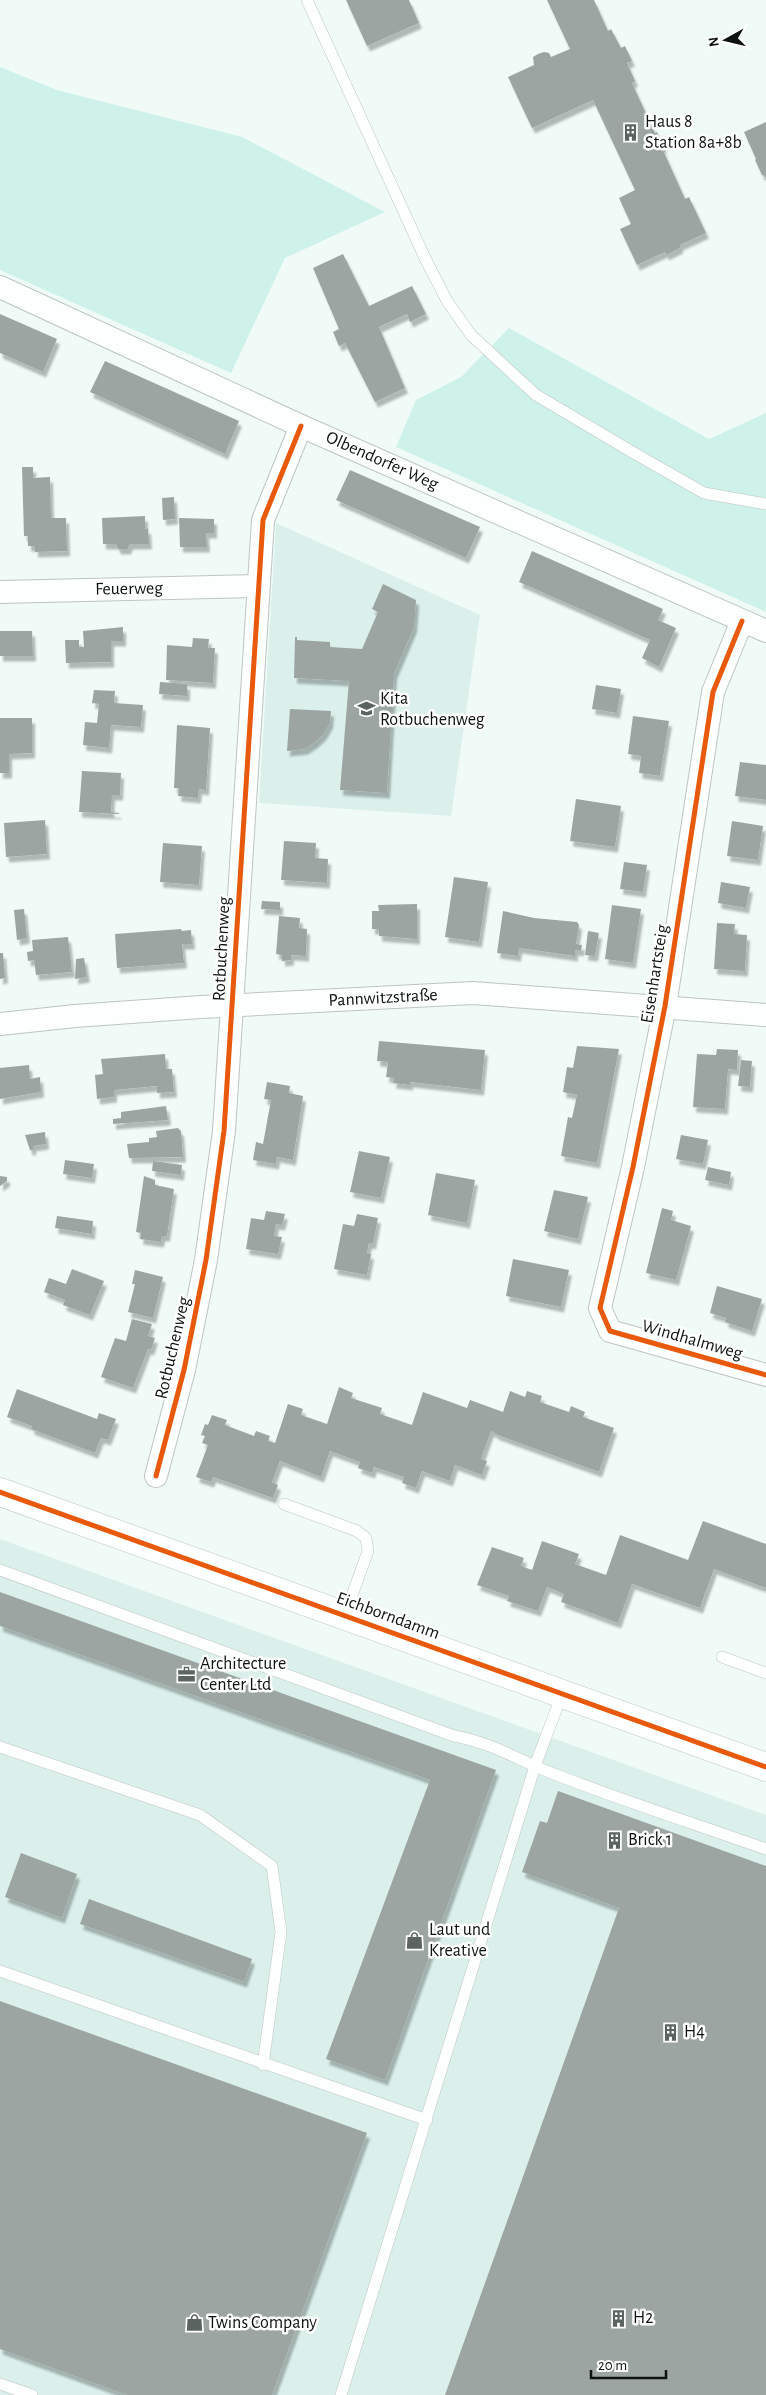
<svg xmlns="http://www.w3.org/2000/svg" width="766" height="2395" font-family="'Alegreya Sans',sans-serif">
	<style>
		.built { fill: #dbf0eb }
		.green { fill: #cef2e9 }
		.building { fill: #9ca5a2; filter: url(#shadow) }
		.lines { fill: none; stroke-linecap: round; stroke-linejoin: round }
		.service-casing { stroke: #bdc5c3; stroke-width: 12 }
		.minor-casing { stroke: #bdc5c3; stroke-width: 24 }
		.secondary-casing { stroke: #bdc5c3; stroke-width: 29 }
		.service { stroke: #fdfefe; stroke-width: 11 }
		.minor { stroke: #fdfefe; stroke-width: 22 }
		.secondary { stroke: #fdfefe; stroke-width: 28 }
		.cycleway-casing { stroke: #fff; stroke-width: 8 }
		.cycleway { stroke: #e8590c; stroke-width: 5 }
		.labels { text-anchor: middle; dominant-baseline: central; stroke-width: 5; stroke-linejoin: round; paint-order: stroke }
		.poi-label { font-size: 18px; fill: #0c1311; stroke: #fff; text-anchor: start }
		.street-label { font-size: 18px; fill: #0c1311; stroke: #fff }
	</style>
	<defs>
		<filter id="shadow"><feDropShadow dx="3" dy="5.5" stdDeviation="1" flood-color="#0004"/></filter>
	</defs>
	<rect width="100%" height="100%" fill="#f0fbf8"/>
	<g class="built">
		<path d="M276,523l204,92 -29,201 -192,-13z"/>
		<path d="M0,1539l766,276v580h-766z"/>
	</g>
	<g class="green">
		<path d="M0,67l57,23 185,47 143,75 -100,46 -54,115 -231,-103z"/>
		<path d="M509,328l200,111 57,-26v199l-370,-165 20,-47 45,-23z"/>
	</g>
	<g class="building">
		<path d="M346,0h63l10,23 -52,23z"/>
		<path d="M547,0h47l14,31 3,-2 10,19 4,-2 7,15 -5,2 8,18 -3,2 23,50 2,-1 7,15 -2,1 23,51 4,-2 17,36 -26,12v3l-14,7 -1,-3 -28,13 -17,-36 11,-5 -12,-26 16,-8 -42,-90 -61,28 -24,-51 26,-12 -1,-8 5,-3 6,-2 5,1 2,4 19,-8z"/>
		<path d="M766,122v56l-2,-3h-2l-7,-15 1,-1 -12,-27z"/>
		<path d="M343,254l26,52 43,-20 14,28 -16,8 -3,-8 -28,13 26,61 -30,14 -30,-59 -6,3 -6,-14 6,-3 -26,-61z"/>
		<path d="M0,314l57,25 -14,33 -43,-19z"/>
		<path d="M105,361l134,60 -14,33 -135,-62z"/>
		<path d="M22,467h11v11l17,-1 1,41h15l1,33 -32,1v-6h-7v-10h-4z"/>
		<path d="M350,470l130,57 -14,31 -130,-58z"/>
		<path d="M174,497l1,22 -12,1 -1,-22z"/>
		<path d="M145,516v13l3,-1 1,16h-19l-2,5h-10l-2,-5h-13l-1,-26z"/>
		<path d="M179,518l35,1v14h-8l1,14h-27z"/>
		<path d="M532,551l131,58 -5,11 18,8 -17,39 -17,-9 8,-18 -131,-58z"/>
		<path d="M383,584l33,16 -2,27 -20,47 -7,119 -47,-3 9,-109 -55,-3 1,-41h2v3l33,2v5l32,2 16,-37 -6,-3z"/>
		<path d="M123,627v14h-12v21l-45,1 -1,-23h14v7h5l-1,-16z"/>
		<path d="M0,631h32l1,25h-33z"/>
		<path d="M193,638l16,1 -1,9h7l-2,35 -47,-3 1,-35 25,2z"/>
		<path d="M160,682l27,2v12l-28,-2z"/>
		<path d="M596,685l25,4 -4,24 -25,-4z"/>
		<path d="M94,690l21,1 -1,12 29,2 -2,22 -30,-2 -2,23 -26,-3 2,-23 12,1 2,-19 -7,-1z"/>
		<path d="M290,709l41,2 -1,12 -7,12 -9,8 -9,6 -18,2z"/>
		<path d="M633,716l36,5 -9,55 -21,-3 2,-17 -13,-2z"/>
		<path d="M0,718h32v35l-23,1v19h-9z"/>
		<path d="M177,725l33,3 -4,62 -7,-1 -1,9 -20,-2 1,-8h-5z"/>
		<path d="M740,762l26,3v35l-31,-4z"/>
		<path d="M82,771l39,2 -1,22h-8l-1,17 8,1v1l-40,-2z"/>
		<path d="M576,799l45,7 -6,41 -45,-6z"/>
		<path d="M45,820l2,34 -41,3 -2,-34z"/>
		<path d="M732,821l31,5 -5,34 -31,-4z"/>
		<path d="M284,841l32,2 -1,15 13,1 -1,24 -46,-3z"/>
		<path d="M163,843l39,3 -3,39 -39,-3z"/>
		<path d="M624,862l23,3 -4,27 -23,-3z"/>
		<path d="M454,877l34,5 -9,60 -34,-5z"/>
		<path d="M721,882l29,5 -4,21 -28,-5z"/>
		<path d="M262,901l18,1v8l-19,-1z"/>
		<path d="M417,904v35l-38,-3v-7h-7v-18h7l-1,-6z"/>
		<path d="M612,905l29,4 -8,54 -28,-4z"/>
		<path d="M24,909l3,29 -10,2 -3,-30z"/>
		<path d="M503,911l31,7 43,4 2,3 -3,19 6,1 -1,6 -6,-1v6l-56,-8 -1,8 -21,-3z"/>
		<path d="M279,916l21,2 -1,10 8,1 -1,27 -15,-1v5l-9,1v-6l-6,-1z"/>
		<path d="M717,923l18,1 -1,10 13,1 -2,36 -31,-2z"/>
		<path d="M181,929l1,2 9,-1 1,14h-10l2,19 -67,5 -2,-34z"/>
		<path d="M588,931l11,2 -4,23 -10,-1z"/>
		<path d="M68,937l4,35 -36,3 -2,-15 -6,1 -1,-9 6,-1 -1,-11z"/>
		<path d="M0,953h3l2,25 -5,1z"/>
		<path d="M84,958l3,19 -12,2 1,-20z"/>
		<path d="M379,1041l106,9 -4,40 -71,-8v3l-17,-2 1,-5 -8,-1 2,-15 -11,-1z"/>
		<path d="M577,1046l42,3 -22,114 -36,-7 7,-39 4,1 5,-23 -14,-3 4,-25 6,1z"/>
		<path d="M717,1049l21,1 -1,20 -9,-1 -3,40 -32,-2 4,-53 19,1z"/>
		<path d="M165,1054l1,15h6l2,23 -17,1v-7l-43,4v7l-17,2 -2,-24 8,-1 -2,-15z"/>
		<path d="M741,1060l11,1 -2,26 -12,-1z"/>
		<path d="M29,1065l1,14 10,-2 1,15 -41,7v-31z"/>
		<path d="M267,1082l23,4 -1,7 14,3 -10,64 -16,-3 -1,7 -23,-4 3,-18 7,2 8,-44 -7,-1z"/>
		<path d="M166,1106l2,14 -55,4v-5l8,-1v-6z"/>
		<path d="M178,1128l3,3 2,26 -54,1 -2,-14 22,-2v-4l8,-1 -1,-6z"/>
		<path d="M45,1132l1,12 -13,2v4h-3l-5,-15z"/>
		<path d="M681,1135l27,5 -5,24 -27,-5z"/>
		<path d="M359,1151l31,6 -9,41 -31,-6z"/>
		<path d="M65,1160l29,4 -2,14 -29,-4z"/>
		<path d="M153,1161l29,4 -1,10 -29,-4z"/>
		<path d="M708,1167l23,5 -2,13 -24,-5z"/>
		<path d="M436,1173l39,7 -8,43 -39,-8z"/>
		<path d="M0,1176l7,1v4l-7,5z"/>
		<path d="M144,1176l11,4v5l19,4 -7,47h-5l-1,6 -21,-3 1,-6 -5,-1z"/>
		<path d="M554,1190l34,7 -10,42 -34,-8z"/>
		<path d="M662,1208l11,3 -2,9 20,6 -15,54 -30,-7z"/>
		<path d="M266,1211l19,3 -3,11 -6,-1 -2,12 8,1 -4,17 -32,-5 5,-31 13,2z"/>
		<path d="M357,1214l21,4 -5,26 -4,-1 -2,10 4,1 -4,21 -33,-6 9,-45 11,2z"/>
		<path d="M57,1216l36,5 -1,13 -37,-6z"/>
		<path d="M513,1259l56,11 -8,37 -55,-11z"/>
		<path d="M72,1269l32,12 -14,34 -27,-10 2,-5 -21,-8 5,-14 17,6z"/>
		<path d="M135,1270l28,7 -10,41 -25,-6 7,-28h-3z"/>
		<path d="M717,1286l45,13 -10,32 -27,-9 1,-4 -16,-5z"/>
		<path d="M132,1319l20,5 -4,12 7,2 -4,12 -3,-1 -15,39 -32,-11 14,-39 11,3z"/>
		<path d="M339,1387l14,6 -2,5 31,10 -2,6 32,11 11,-33 44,16 3,-8 33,12 7,-21 15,6 2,-6 15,5 -2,6 29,10 2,-6 14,6 -2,5 31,11 -15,44 -104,-38v-1l-4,-2 -10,28 6,2 -5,14 -27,-10 -5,16 -28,-10 -6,17 -14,-5 2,-6 -30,-10 -2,6 -14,-5 2,-6 -30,-11 -9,26 -41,-16 -8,21 6,3 -5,13 -60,-21 -2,5 -15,-5 12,-32 -6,-2 3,-7 -4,-1 4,-11 3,1 4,-10 15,5 -2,5 29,11 2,-5 14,5 -2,5 7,2 13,-39 15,5 -2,6 26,9z"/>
		<path d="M17,1389l80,30 2,-6 17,6 -8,21 -7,-2 -6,15 -64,-24 1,-3 -25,-9z"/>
		<path d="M703,1521l63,23v44l-52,-19 -14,39 -68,-24 -14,39 -57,-21 3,-8 -17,-7 -9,24 -31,-10 2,-5 -32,-11 15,-38 32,11 -3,8 11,4 10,-29 37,13 -4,10 31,11 14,-40 68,25z"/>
		<path d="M0,1592l496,178 -111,310 -59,-21 104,-279 -430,-154z"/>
		<path d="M558,1791l208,75v529h-321l174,-487 -97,-36 18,-51 7,2z"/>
		<path d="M21,1853l56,21 -15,44 -57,-21z"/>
		<path d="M89,1899l163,60 -8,23 -164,-58z"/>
		<path d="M0,2001l367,132 -95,262h-145l-127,-46z"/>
	</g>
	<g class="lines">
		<defs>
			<g id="service">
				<path d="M307,0l118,258 22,43 24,34 65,60 98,58 70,40 62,11"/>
				<path d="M284,1504l73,27 9,7 2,13 -23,64"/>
				<path d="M0,1570l454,166c39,7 64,24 100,38 70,27 141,50 212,75"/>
				<path d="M722,1657l44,16"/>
				<path d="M0,1747l200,68 72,51 9,66 -18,133"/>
				<path d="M0,1971l427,149"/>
				<path d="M0,2384l32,11"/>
				<path d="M341,2395l194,-629 27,-72"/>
			</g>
			<g id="minor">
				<path d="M0,287l301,139 465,205"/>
				<path d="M0,592l258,-6"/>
				<path d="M742,621l-29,71 -48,314 -32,161 -33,141 10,23 156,44"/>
				<path d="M0,1024l75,-8 126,-9 272,-14 293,22"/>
				<path d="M156,1476l28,-106 22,-110 18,-129 39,-611 38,-94"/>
			</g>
			<path id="secondary" d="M0,1492l766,275"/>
		</defs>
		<use href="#service" class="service-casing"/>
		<use href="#minor" class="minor-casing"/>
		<use href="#secondary" class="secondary-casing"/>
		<use href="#service" class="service"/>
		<use href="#minor" class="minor"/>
		<use href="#secondary" class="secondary"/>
		<defs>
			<g id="cycleway">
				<path d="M742,621l-29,71 -48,314 -32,161 -33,141 10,23 156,44"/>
				<path d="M156,1476l28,-106 22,-110 18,-129 39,-611 38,-94"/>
				<path d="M0,1492l766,275"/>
			</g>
		</defs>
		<use href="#cycleway" class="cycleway-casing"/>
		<use href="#cycleway" class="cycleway"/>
	</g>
	<defs>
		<symbol id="building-bare" viewBox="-9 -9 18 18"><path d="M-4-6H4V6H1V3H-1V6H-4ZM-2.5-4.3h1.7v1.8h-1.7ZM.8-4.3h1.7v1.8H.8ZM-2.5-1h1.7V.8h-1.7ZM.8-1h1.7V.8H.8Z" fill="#5c6462" stroke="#fff" stroke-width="2.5" paint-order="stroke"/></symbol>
		<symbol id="school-bare" viewBox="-9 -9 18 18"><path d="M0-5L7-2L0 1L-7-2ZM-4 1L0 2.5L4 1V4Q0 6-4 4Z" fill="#5c6462" stroke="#fff" stroke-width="2.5" paint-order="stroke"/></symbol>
		<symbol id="office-bare" viewBox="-9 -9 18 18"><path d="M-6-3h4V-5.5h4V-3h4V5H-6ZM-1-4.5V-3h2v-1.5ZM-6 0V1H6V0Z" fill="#5c6462" stroke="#fff" stroke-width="2.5" paint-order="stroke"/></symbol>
		<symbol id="shop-bare" viewBox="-9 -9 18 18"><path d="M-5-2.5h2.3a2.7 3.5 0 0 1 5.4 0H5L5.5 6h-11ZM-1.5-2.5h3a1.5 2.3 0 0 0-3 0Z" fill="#5c6462" stroke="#fff" stroke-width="2.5" paint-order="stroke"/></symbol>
	</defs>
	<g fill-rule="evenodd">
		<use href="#building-bare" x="618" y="120" width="25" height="25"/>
		<use href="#school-bare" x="354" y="696" width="25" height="25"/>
		<use href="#office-bare" x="174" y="1662" width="25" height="25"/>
		<use href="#building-bare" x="602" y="1828" width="25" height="25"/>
		<use href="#shop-bare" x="402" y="1928" width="25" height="25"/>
		<use href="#building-bare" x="658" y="2020" width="25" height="25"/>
		<use href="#building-bare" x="606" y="2306" width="25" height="25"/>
		<use href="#shop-bare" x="182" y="2310" width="25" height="25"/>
	</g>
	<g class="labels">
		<g class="poi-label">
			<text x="645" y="122">Haus 8<tspan x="645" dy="21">Station 8a+8b</tspan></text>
			<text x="380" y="699">Kita<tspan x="380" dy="21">Rotbuchenweg</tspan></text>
			<text x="200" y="1664">Architecture<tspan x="200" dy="21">Center Ltd</tspan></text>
			<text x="628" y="1840">Brick 1</text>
			<text x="429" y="1930">Laut und<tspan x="429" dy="21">Kreative</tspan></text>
			<text x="684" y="2032">H4</text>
			<text x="633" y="2318">H2</text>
			<text x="208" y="2323">Twins Company</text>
		</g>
		<g class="street-label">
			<text transform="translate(382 461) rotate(24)">Olbendorfer Weg</text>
			<text transform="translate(129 589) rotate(-1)">Feuerweg</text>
			<text transform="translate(222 949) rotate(-87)">Rotbuchenweg</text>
			<text transform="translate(655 974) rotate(-81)">Eisenhartsteig</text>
			<text transform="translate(383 998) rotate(-3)">Pannwitzstraße</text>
			<text transform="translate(692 1340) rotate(16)">Windhalmweg</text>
			<text transform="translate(173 1348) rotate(-77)">Rotbuchenweg</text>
			<text transform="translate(388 1616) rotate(20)">Eichborndamm</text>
		</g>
	</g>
	<g transform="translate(726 40) rotate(262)" stroke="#ffffff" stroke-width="4" paint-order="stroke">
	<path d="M0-4L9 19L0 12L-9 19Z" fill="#0c1311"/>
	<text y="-8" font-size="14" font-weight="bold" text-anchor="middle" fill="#0c1311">N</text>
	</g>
	<path d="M591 2370v8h75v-8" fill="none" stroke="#0c1311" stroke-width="2.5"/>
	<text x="598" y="2370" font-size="15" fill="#0c1311" stroke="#ffffff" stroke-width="4" paint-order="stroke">20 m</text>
</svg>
